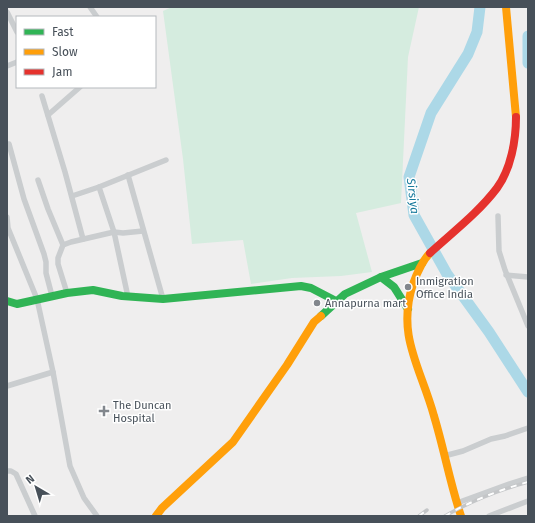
<svg xmlns="http://www.w3.org/2000/svg" width="535" height="523" font-family="'Fira Sans',sans-serif">
<style>
.green{fill:#d5ecdf}
.lines{fill:none;stroke-linecap:round;stroke-linejoin:round}
.river{stroke:#acd8e7;stroke-width:11}
.street{stroke:#cacdcf;stroke-width:5.5}
.fast{stroke:#30b455;stroke-width:8}
.slow{stroke:#ff9f0a;stroke-width:8}
.jam{stroke:#e5322d;stroke-width:8}
.rail-casing{stroke:#c4c6c8;stroke-width:3.5}
.rail{stroke:#fff;stroke-width:2;stroke-dasharray:6;stroke-linecap:butt}
.poi-dot{fill:#82878d;stroke:#fff;stroke-width:1.5}
.labels{text-anchor:middle;stroke-width:3;stroke-linejoin:round;paint-order:stroke}
.poi-label{font-size:11px;fill:#475059;stroke:#fff;text-anchor:start}
.water-label{font-size:12px;font-style:italic;fill:#177a9c;stroke:#fff}
</style>
<rect width="100%" height="100%" fill="#efeeee"/>
<polygon class="green" points="172,7 419,7 408,57 401,203 356,213 372,272 341,276 292,278 251,284 243,240 192,244 183,159 163,11"/>
<g class="lines">
<g class="river">
<polyline points="480,7 477,32 468,54 431,113 409,177 414,215 447,274 489,332 528,392"/>
<polyline points="528,36 528,63"/>
</g>
<g class="street">
<polyline points="90,7 97,17"/>
<polyline points="7,12 17,32"/>
<polyline points="7,66 17,62"/>
<polyline points="42,96 65,172 83,239"/>
<polyline points="48,115 80,87"/>
<polyline points="9,144 24,199 44,254 46,262 46,273 52,296"/>
<polyline points="128,175 163,299"/>
<polyline points="38,180 48,209 63,245 71,242 114,232 123,233 143,231"/>
<polyline points="72,196 99,187"/>
<polyline points="498,216 499,251 505,270 528,326"/>
<polyline points="7,217 8,228 37,299 53,372 70,466 84,498 97,516"/>
<polyline points="63,245 58,258 58,264 67,293"/>
<polyline points="506,275 528,277"/>
<polyline points="128,297 114,232 99,187 166,160"/>
<polyline points="7,386 53,372"/>
<polyline points="444,456 463,451 491,439 505,436 528,428"/>
<polyline points="7,471 11,471 16,474 35,516"/>
<polyline points="457,503 509,484 528,478"/>
<polyline points="489,516 528,501"/>
</g>
<g class="fast">
<polyline points="381,277 422,263"/>
<polyline points="7,301 17,304 67,293 93,290 122,296 163,299 301,286 311,288 336,301"/>
<polyline points="321,316 345,294 381,277 394,287 408,309"/>
</g>
<g class="slow">
<polyline points="506,7 516,117"/>
<path d="M430,253c-8,8 -13,20 -17,31 -17,52 8,84 21,132 10,33 16,67 27,100"/>
<polyline points="156,516 162,508 233,442 287,365 314,322 321,316"/>
</g>
<path class="jam" d="M430,253c23,-21 49,-41 67,-65 14,-19 19,-48 19,-71"/>
<g class="rail-casing">
<g id="rail">
<polyline points="419,516 427,510"/>
<path d="M445,516c26,-15 54,-26 83,-34"/>
</g>
</g>
<use href="#rail" class="rail"/>
</g>
<g class="poi-dot">
<circle cx="408" cy="287" r="4"/>
<circle cx="317" cy="303" r="4"/>
<path d="M102 405h4v4h4v4h-4v4h-4v-4h-4v-4h4z"/>
</g>
<g class="labels">
<g class="poi-label">
<text x="416" y="285">Inmigration<tspan x="416" dy="13">Office India</tspan></text>
<text x="325" y="307">Annapurna mart</text>
<text x="113" y="409">The Duncan<tspan x="113" dy="13">Hospital</tspan></text>
</g>
<g class="water-label">
<text transform="translate(413 196) rotate(83)" y="4">Sirsiya</text>
</g>
</g>
<rect width="535" height="523" fill="none" stroke="#475059" stroke-width="16"/>
<rect x="16" y="16" width="140" height="72" fill="#ffffff" stroke="#b5b9bd"/>
<rect x="24" y="29" width="20" height="6" fill="#30b455" stroke="#b5b9bd"/>
<text x="52" y="36" font-size="12" fill="#475059">Fast</text>
<rect x="24" y="49" width="20" height="6" fill="#ff9f0a" stroke="#b5b9bd"/>
<text x="52" y="56" font-size="12" fill="#475059">Slow</text>
<rect x="24" y="69" width="20" height="6" fill="#e5322d" stroke="#b5b9bd"/>
<text x="52" y="76" font-size="12" fill="#475059">Jam</text>
<g transform="translate(36 487) rotate(322)" stroke="#ffffff" stroke-width="3" paint-order="stroke">
<path d="M0-3L7 15L0 10L-7 15Z" fill="#475059"/>
<text y="-6" font-size="11" font-weight="bold" text-anchor="middle" fill="#475059">N</text>
</g>
</svg>
